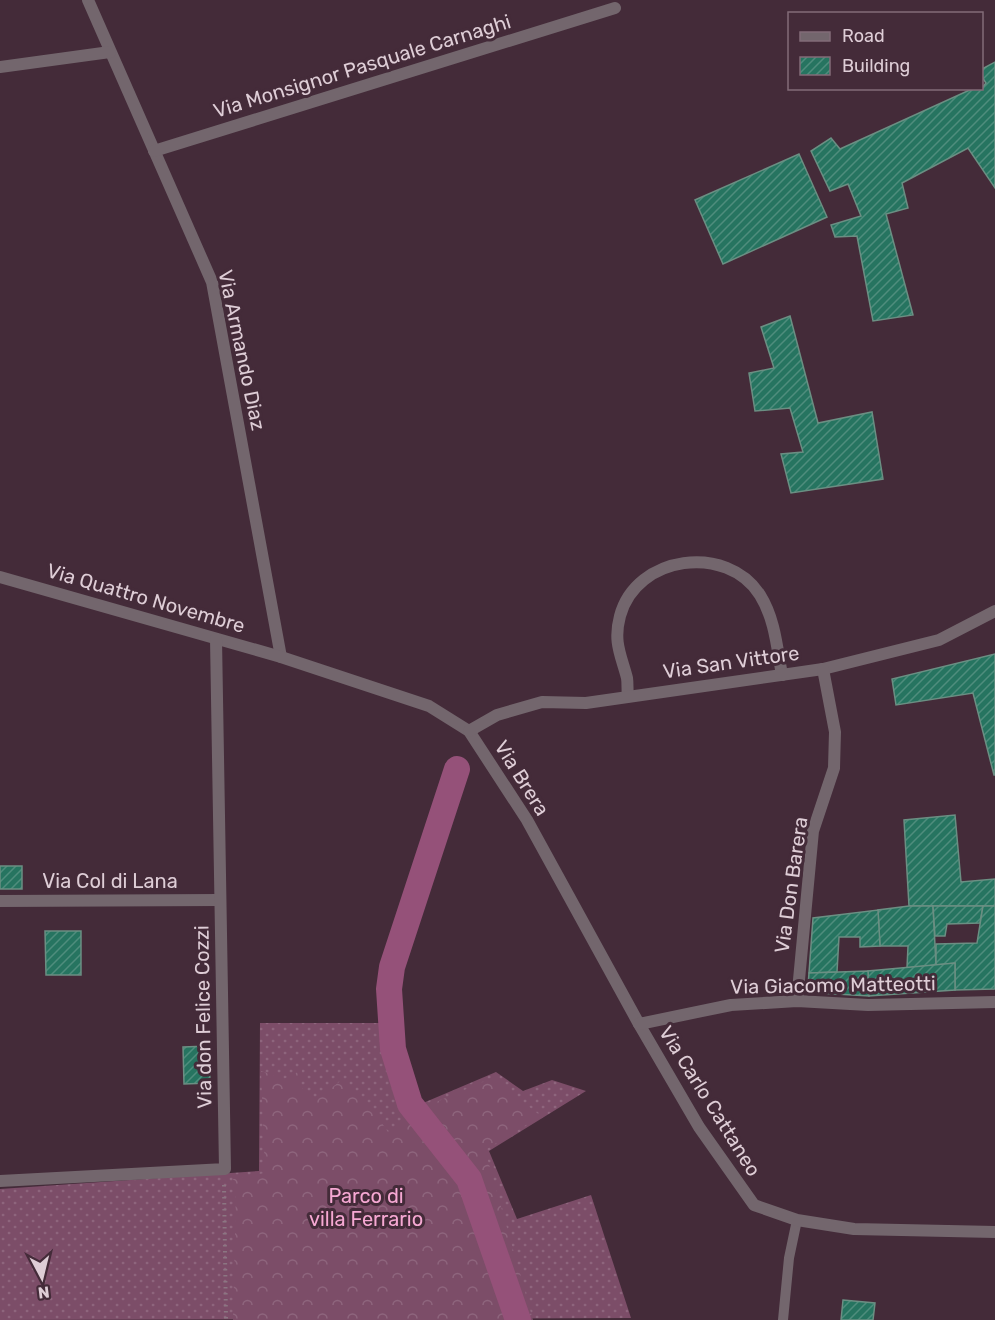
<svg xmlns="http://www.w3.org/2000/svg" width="995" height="1320" font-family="Rubik,sans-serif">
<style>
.grass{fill:url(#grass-dots)}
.forest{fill:url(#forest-crowns)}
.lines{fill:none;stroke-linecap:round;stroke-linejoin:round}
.canal{stroke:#955179;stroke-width:26}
.building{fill:url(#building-hatch);stroke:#6b8f83;stroke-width:1.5}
.path{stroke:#8b7682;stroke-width:4;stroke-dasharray:1.5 4.5;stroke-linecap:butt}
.lane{stroke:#73666d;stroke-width:10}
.street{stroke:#73666d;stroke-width:12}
.labels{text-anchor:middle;stroke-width:6;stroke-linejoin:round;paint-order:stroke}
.street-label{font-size:20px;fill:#decdd6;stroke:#442b39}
.park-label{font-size:20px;fill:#f6a8d3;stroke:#442b39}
</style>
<defs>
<pattern id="grass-dots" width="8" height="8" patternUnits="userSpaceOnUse" patternTransform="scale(1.5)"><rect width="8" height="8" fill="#7c4d68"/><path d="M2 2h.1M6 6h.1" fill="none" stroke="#8e657d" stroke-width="1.8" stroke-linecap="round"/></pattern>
<pattern id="forest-crowns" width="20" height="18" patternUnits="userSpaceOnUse" patternTransform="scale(1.5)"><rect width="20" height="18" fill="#7c4d68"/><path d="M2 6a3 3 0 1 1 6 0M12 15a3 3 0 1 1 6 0" fill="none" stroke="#8e657d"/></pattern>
<pattern id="building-hatch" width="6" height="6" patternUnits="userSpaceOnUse" patternTransform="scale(1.5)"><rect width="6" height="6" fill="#267460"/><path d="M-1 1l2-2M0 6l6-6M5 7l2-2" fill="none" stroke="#4f8d7d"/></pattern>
</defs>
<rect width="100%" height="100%" fill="#442b39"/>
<polygon class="grass" points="260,1023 395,1023 397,1043 416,1106 496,1072 523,1091 552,1080 586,1091 489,1151 517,1219 591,1195 631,1318 0,1320 0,1189 259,1171"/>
<polygon class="forest" points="302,1070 300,1087 317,1099 343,1079 369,1104 390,1135 420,1109 492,1078 541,1116 485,1150 533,1320 233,1320 236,1189 233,1179 265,1173 261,1071 284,1079"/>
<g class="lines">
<polyline class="canal" points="457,769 392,967 389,989 393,1049 410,1104 469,1179 518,1320"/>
</g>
<g class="building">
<polygon points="995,62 995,188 968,148 902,183 908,208 886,214 913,315 873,321 857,236 835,237 831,225 861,216 848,184 830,191 811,151 831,138 840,149 974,88 982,88 986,83 982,77 982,69"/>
<polygon points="799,154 827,217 723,264 695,200"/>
<polygon points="790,316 818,423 872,412 883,479 791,493 781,454 803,452 790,408 755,411 749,373 774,368 761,327"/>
<polygon points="995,654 995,775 994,775 973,693 896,705 892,679"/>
<polygon points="955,815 961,882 995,879 995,906 909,906 904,820"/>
<rect x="0" y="866" width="22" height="23"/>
<polygon points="909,906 933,906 936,965 907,968 908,946 880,946 878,910"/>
<polygon points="933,906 983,906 980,923 947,924 945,936 935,936"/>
<polygon points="983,906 995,906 995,989 955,990 955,963 936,965 936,944 977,943"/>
<polygon points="878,910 880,946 860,947 860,937 839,937 837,972 809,973 813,918"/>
<polygon points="45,931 81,931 81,975 46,975"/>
<polygon points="955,963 955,990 869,996 868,971"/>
<polygon points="868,971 869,996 819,993 808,986 809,973"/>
<polygon points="209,1046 210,1083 184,1084 183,1047"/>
<polygon points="843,1300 875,1303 873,1320 841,1320"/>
</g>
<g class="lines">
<polyline class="path" points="224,1185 226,1320"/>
<polyline class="lane" points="783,1320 789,1258 797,1220"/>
<g class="street">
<polyline points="88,0 212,282 281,657"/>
<polyline points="0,67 110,52"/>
<polyline points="154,151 615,8"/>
<polyline points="0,577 281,657 429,706 469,731 527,820 639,1024 699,1127 754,1205 797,1220 854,1229 995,1232"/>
<path d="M628,696c-1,-6 0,-12 -1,-18 -6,-23 -14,-36 -7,-62 16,-61 107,-73 140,-21 15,24 17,53 22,80"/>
<polyline points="469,731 497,715 542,702 586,703 823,669 939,640 995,611"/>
<polyline points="0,901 220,900"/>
<polyline points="797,1001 813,831 834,768 835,732 823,669"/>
<polyline points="639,1024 731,1005 797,1001 868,1005 995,1002"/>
<polyline points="0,1181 225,1169 216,639"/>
</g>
</g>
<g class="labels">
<g class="street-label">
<text transform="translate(362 66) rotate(-17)" y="7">Via Monsignor Pasquale Carnaghi</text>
<text transform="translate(242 350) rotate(78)" y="7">Via Armando Diaz</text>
<text transform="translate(146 598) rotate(16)" y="7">Via Quattro Novembre</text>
<text transform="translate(731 662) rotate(-8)" y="7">Via San Vittore</text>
<text transform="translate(522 778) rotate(58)" y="7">Via Brera</text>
<text x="110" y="888">Via Col di Lana</text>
<text transform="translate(791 885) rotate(-82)" y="7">Via Don Barera</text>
<text transform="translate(833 985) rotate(-1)" y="7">Via Giacomo Matteotti</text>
<text transform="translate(203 1017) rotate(-91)" y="7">Via don Felice Cozzi</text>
<text transform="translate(710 1101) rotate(58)" y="7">Via Carlo Cattaneo</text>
</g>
<g class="park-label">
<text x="366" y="1203">Parco di<tspan x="366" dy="23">villa Ferrario</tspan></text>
</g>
</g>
<rect x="788" y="12" width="195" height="78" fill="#442b39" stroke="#826c78" stroke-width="1.5"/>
<rect x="800" y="32" width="30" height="9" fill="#73666d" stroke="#826c78" stroke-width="1.5"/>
<text x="842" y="42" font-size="18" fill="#decdd6">Road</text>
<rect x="800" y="57" width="30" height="18" fill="url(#building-hatch)" stroke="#826c78" stroke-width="1.5"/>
<text x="842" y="72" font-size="18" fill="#decdd6">Building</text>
<g transform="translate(42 1278) rotate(173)" stroke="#442b39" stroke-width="4.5" paint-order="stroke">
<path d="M0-4.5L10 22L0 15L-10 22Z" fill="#decdd6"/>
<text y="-9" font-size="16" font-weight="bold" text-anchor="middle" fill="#decdd6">N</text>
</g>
</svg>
